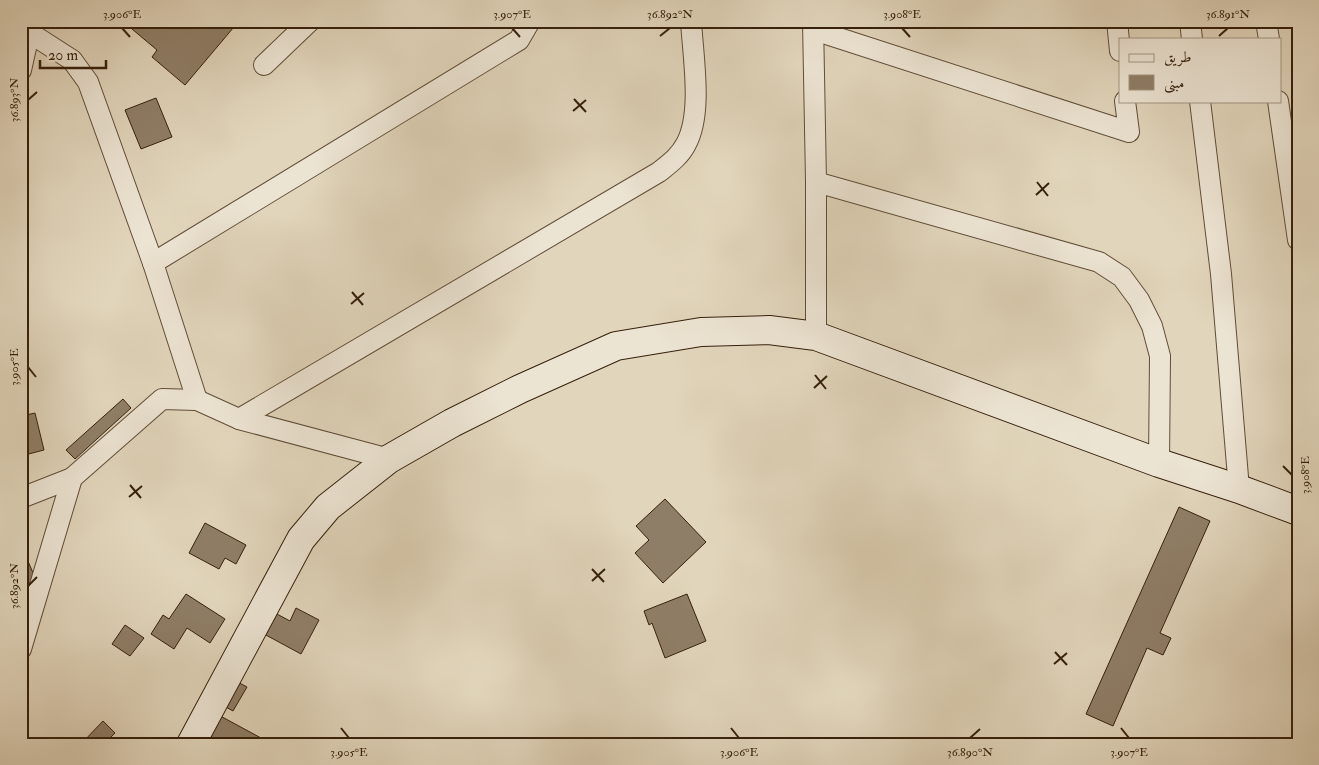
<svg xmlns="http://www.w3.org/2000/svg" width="1319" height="765" font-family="'IM FELL Double Pica',Amiri,serif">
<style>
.building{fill:#8f7e67;stroke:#36200c}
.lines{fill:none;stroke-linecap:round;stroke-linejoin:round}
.street-casing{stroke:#614d38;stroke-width:22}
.secondary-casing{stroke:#36200c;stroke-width:30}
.street{stroke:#ece4d3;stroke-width:20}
.secondary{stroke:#ece4d3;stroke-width:28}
.ticks{fill:none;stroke:#36200c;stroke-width:2}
.neatline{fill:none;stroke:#36200c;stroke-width:2}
.ticks-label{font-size:12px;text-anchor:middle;fill:#36200c}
</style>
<rect width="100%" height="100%" fill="#e1d5bb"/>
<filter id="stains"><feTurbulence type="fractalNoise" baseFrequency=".004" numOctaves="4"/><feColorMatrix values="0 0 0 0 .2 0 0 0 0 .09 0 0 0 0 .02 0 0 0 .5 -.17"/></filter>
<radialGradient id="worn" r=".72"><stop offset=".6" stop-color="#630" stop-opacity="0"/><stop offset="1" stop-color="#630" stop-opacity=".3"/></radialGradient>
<g class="building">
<polygon points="138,21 239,21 185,85 152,57 157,50 132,29"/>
<polygon points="156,98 172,137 141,149 125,110"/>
<polygon points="123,399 131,408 75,459 66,450"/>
<polygon points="35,413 44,450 21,456 21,416"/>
<polygon points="665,499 706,542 663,583 635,553 649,540 636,526"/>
<polygon points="1179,507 1210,521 1160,633 1171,638 1163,655 1147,648 1113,726 1086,714"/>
<polygon points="205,523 246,545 236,564 225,558 219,569 189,553"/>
<polygon points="22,547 36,580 21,587 21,547"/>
<polygon points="186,594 225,619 210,643 187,628 174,649 151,634 163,615 169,619"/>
<polygon points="687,594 706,641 665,658 652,623 649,625 644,611"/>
<polygon points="296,608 319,620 301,654 264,634 275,613 290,621"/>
<polygon points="125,625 144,638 130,656 112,644"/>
<polygon points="230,678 247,687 233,711 217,702"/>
<polygon points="213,712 261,738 258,744 196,744"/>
<polygon points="103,721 115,733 104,744 81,744"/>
</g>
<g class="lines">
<g class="street-casing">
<g id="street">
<polyline points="813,21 816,182 816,336"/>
<polyline points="1117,21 1120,51"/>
<polyline points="1190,21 1192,39"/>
<polyline points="1266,21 1269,39"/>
<polyline points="814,30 1129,132 1125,101"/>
<polyline points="21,32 30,33 72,60 88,82 153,263 197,400"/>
<polyline points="264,65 310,21"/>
<polyline points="21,70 32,21"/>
<polyline points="1200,101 1221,274 1239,489"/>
<polyline points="1278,101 1298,240"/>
<polyline points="816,182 1099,262 1122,277 1139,300 1152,326 1160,356 1159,463"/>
<polyline points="153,263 519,40 530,21"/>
<path d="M239,419l420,-247c10,-8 21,-16 27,-28 17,-31 7,-87 5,-123"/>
<polyline points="21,498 72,478 162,399 197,400 239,419 389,459"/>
<polyline points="21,649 72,478"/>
</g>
</g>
<g class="secondary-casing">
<polyline id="secondary" points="191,744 301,539 328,507 389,459 452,423 520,389 616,346 701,332 769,330 816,336 1159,463 1239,489 1298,511"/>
</g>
<use href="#street" class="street"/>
<use href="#secondary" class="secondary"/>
</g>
<path class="ticks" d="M122,28l8,9M512,28l8,9M902,28l8,9M660,36l10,-8M1219,36l9,-8M574,99l12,13M28,100l9,-8M573,111l13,-11M1037,182l11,14M1036,195l13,-12M352,292l11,13M351,304l13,-11M28,367l8,10M815,375l11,14M814,388l13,-12M1283,466l9,9M130,485l11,13M129,497l13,-11M592,569l12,13M592,581l13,-12M28,586l9,-9M1055,652l12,13M1054,664l13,-11M341,728l8,10M731,728l8,10M1121,728l8,10M970,738l10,-9"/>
<rect width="1319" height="765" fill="none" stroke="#e1d5bb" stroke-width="55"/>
<rect x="1119" y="38" width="162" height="65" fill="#ece4d3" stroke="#a39683"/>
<rect x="1129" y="54" width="25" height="8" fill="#ece4d3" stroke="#a39683"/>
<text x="1164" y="62" font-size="15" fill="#36200c">طريق</text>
<rect x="1129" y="75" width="25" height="15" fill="#8f7e67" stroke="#a39683"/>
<text x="1164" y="88" font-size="15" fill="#36200c">مبنى</text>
<path d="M40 60v8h66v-8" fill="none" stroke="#36200c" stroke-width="2.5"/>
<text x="48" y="60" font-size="15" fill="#36200c" stroke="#ece4d3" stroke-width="4" paint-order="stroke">20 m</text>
<rect x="28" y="28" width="1264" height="710" class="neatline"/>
<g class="ticks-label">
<text x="122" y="18">3.906°E</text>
<text x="512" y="18">3.907°E</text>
<text x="670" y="18">36.892°N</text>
<text x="902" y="18">3.908°E</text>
<text x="1228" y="18">36.891°N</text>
<text transform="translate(14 100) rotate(-90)" y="4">36.893°N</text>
<text transform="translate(14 367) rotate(-90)" y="4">3.905°E</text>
<text transform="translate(1305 475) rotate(-90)" y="4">3.908°E</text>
<text transform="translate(14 586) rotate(-90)" y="4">36.892°N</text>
<text x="349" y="756">3.905°E</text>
<text x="739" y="756">3.906°E</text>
<text x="970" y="756">36.890°N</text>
<text x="1129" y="756">3.907°E</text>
</g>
<rect width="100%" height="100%" filter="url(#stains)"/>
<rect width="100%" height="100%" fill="url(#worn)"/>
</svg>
